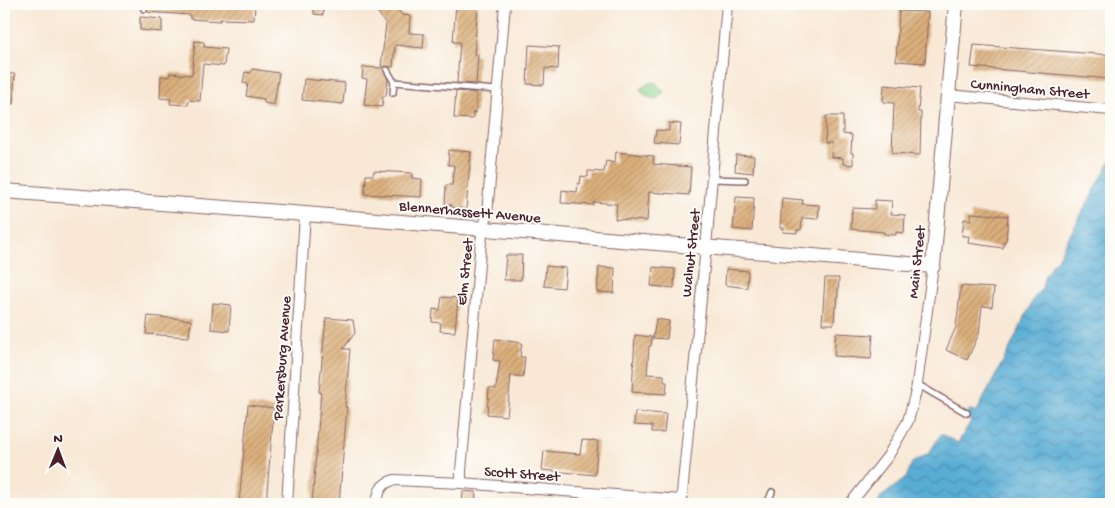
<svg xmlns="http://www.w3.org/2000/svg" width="1115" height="508" font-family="'Gochi Hand',sans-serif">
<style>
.green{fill:#89d28d;stroke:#6a785c}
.water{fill:url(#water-waves);stroke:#526680}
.building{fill:url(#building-hatch)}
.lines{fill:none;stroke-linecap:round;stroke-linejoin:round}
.service-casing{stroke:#876566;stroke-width:8}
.minor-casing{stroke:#876566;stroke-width:12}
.tertiary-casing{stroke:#876566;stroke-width:16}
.service{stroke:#fff;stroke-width:5}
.minor{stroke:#fff;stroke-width:10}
.tertiary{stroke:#fff;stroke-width:14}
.labels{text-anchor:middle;stroke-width:4;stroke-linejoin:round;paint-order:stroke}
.street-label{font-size:15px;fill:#4a1f2b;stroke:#fdfcf7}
</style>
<defs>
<pattern id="water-waves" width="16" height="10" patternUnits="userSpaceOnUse" patternTransform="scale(1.25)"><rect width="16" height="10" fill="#59add5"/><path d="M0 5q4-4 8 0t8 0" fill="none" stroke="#4c8cad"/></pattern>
<pattern id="building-hatch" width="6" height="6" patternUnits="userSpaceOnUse" patternTransform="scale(1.25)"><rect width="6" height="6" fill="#dcb07c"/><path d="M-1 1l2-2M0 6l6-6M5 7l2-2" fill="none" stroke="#b48f66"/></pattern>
</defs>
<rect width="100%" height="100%" fill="#fdfcf7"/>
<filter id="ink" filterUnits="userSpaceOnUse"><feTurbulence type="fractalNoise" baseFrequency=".02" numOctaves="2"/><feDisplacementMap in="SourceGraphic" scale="10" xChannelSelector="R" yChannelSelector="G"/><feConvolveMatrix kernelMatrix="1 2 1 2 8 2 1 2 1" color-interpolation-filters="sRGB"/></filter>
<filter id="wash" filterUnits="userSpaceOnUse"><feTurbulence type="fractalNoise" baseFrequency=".0096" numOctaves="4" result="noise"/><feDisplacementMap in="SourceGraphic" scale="20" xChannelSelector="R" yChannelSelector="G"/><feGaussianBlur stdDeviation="1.12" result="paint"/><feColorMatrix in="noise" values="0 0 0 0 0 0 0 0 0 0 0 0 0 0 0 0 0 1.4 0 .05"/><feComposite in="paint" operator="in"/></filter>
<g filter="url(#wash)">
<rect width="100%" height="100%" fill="#f8e8d5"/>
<path class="green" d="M651,82l5,1 8,9 -7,7c-9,-1 -12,-2 -17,-10z"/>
<polygon class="water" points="1111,160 1111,504 878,504 881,497 906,478 912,463 929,453 941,434 958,443 971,421 965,417 969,410 976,413 1010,348 1034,298 1042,288 1045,275 1058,257"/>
<g id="blocks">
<g class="building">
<polygon points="148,4 255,4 254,20 220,19 220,21 190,19 190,15 147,12"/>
<polygon points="314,4 324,4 323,15 314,14"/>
<polygon points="390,4 393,4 402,15 410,16 409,33 424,34 423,48 395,45 393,67 381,66 386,24 378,13"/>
<polygon points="456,4 478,4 474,55 478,55 476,84 457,83 460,42 453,42"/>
<polygon points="899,11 928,12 925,63 896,61"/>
<polygon points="140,17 162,19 162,32 140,30"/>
<polygon points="195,41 204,42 204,47 226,49 224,66 203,64 200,101 189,100 188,105 170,104 171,99 160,98 161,76 170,77 170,73 192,75"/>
<polygon points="529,45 559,47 558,69 545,68 544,85 527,84"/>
<polygon points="974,45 1111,55 1110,79 971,67"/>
<polygon points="363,67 383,68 388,80 386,96 383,96 382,107 364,105 367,79 362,78"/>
<polygon points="252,69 279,73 274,105 264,103 264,99 246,96 248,84 243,83 245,72 251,73"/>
<polygon points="4,74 15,74 13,104 4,104"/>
<polygon points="304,79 345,83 343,104 302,100"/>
<polygon points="884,85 920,88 918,112 921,112 920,155 892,153 894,103 883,102"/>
<polygon points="456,91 476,93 476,113 473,112 473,119 454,118"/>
<polygon points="826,116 843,116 843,134 852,135 851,153 853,153 853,165 843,164 843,158 831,157 832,143 825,143"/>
<polygon points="669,123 681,124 679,145 654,143 656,130 669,131"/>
<polygon points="449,150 471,152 466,209 451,207 452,205 445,204 446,185 452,185 454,165 448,165"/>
<polygon points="616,152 654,156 653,164 691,167 689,195 649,192 647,221 615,219 617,204 594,202 593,205 561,203 562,190 577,192 578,183 580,184 581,176 588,177 588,171 604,172 606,161 615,163"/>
<polygon points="736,155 754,156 753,173 735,171"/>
<polygon points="374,171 412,173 412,178 422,179 421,197 365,194 366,175 373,175"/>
<polygon points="736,197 754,198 752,231 733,229"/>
<polygon points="782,198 803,200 802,204 819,205 818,219 802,218 801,230 797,230 797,233 783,232 784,228 780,228"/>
<polygon points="875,200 892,201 891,214 905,215 904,233 896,232 896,235 884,234 884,232 851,229 852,208 875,209"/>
<polygon points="971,213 1008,216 1006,241 1004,241 1003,248 968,243 969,236 962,236 964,219 971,220"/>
<polygon points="506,255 522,255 521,280 504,280"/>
<polygon points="546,266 566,268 564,288 544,286"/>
<polygon points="599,267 615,268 614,293 597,292"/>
<polygon points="653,267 675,269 674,288 651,286"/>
<polygon points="726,269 748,271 747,288 725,285"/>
<polygon points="825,278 839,278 837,307 835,307 834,324 822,324"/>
<polygon points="961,286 994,288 992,307 982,306 979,334 967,360 946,350 956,327"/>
<polygon points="442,297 458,298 455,332 440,331 441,323 432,322 433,309 440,310"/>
<polygon points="213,303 231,305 229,331 211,329"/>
<polygon points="148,316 191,320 189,337 146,334"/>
<polygon points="326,318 353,320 355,333 343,349 350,349 345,407 347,407 339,504 312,504 321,392 319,392"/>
<polygon points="656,319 669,321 667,339 653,338"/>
<polygon points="836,333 873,335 871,359 834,356"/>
<polygon points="635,335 652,337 651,346 649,346 647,374 664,375 664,382 667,382 666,394 632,392"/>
<polygon points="495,339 522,343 520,357 525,357 523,377 511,375 507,416 487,414 489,388 496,389 500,361 493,360"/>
<polygon points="248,405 274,408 266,504 239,504"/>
<polygon points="635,412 666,414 664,432 652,432 652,426 634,425"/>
<polygon points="582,440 598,441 595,475 542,470 544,451 580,454"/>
<polygon points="463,491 476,492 475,504 462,504"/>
</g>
</g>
</g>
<g filter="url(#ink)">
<use href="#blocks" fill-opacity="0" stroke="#876566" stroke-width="1"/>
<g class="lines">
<g class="service-casing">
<g id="service">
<polyline points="144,9 144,4"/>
<polyline points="387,70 394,82 393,93"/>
<polyline points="394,82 497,90"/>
<polyline points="712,179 745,180"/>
<polyline points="917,384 967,413"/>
<polyline points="767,504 772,492"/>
</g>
</g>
<g class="minor-casing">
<g id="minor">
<polyline points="948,95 1110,110"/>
<polyline points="461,483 461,471 481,241 487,214 505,4"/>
<polyline points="287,504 305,214"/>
<path d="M377,504c1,-12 4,-21 17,-24l67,3 220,17"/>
<polyline points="681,504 706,247 727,4"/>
<polyline points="850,504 888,456 908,421 916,391 933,266"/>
</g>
</g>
<g class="tertiary-casing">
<polyline id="tertiary" points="4,191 305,214 933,266 956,4"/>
</g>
<use href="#service" class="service"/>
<use href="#minor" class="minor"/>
<use href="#tertiary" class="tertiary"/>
</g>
</g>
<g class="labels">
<g class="street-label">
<text transform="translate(1030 88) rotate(5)" y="5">Cunningham Street</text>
<text transform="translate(470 211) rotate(5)" y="5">Blennerhassett Avenue</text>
<text transform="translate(690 253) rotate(-84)" y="5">Walnut Street</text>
<text transform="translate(916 262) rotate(-84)" y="5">Main Street</text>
<text transform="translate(464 272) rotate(-84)" y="5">Elm Street</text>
<text transform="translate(281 358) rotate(-86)" y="5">Parkersburg Avenue</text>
<text transform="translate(522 473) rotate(4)" y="5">Scott Street</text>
</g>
</g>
<rect width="1115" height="508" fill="none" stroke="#fdfcf7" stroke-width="20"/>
<g transform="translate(58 450) rotate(1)" stroke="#fdfcf7" stroke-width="4" paint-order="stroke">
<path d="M0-4L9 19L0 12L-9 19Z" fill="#4a1f2b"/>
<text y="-8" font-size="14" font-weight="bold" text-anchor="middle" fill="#4a1f2b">N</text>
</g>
</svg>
